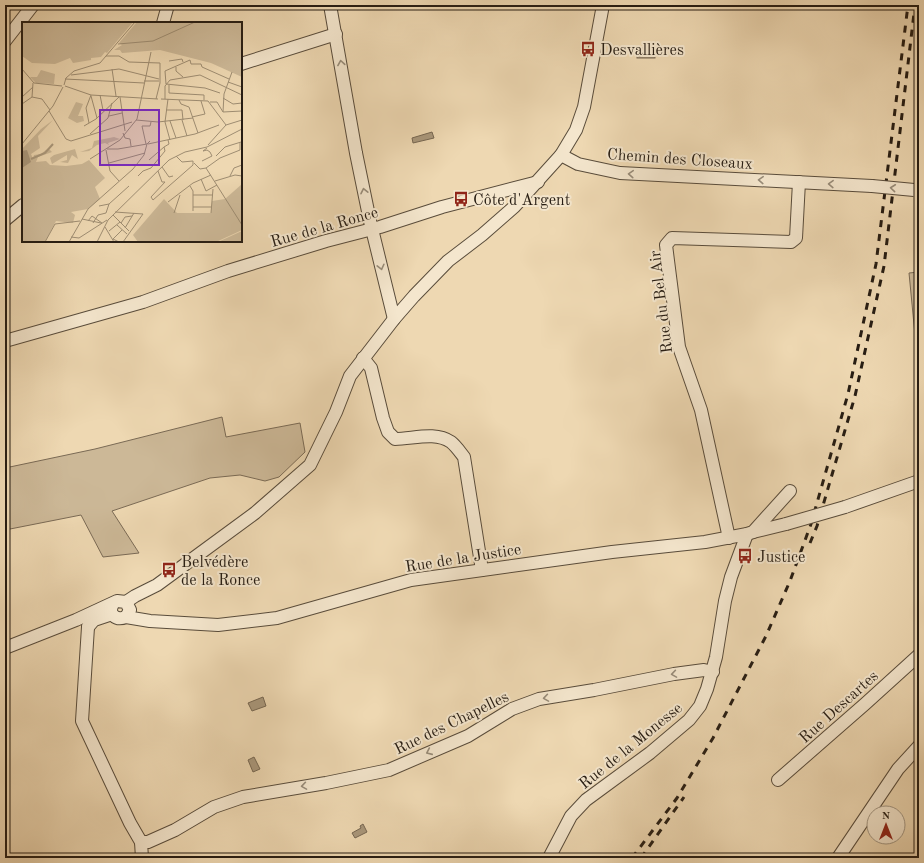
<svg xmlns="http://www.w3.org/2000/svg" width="924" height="863" font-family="'Old Standard TT',serif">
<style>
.green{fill:#ccb897;stroke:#7a6a55}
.water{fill:#aa987c;stroke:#766752}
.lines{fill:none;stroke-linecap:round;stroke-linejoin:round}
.street-casing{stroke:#594c3b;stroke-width:14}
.street{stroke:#f4e6cd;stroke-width:12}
.rail{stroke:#271d13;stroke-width:3;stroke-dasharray:7 7;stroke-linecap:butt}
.street-bridge-casing{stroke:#594c3b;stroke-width:14;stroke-linecap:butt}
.street-bridge{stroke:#f4e6cd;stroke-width:12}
.oneway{stroke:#988c79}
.labels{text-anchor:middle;stroke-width:4;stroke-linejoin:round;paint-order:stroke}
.poi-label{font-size:16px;fill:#271d13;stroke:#f4e6cd;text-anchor:start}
.street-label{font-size:16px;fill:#271d13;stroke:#f4e6cd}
.inset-river{fill:none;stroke:#aa987c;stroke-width:2}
.inset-road{fill:none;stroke:#9e8d72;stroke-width:1}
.view{fill:#7b2cbf;fill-opacity:0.15;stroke:#7b2cbf;stroke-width:2}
.inset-edge{fill:none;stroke:#271d13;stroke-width:2}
</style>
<rect width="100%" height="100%" fill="#eed8b2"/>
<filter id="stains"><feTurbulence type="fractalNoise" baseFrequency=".005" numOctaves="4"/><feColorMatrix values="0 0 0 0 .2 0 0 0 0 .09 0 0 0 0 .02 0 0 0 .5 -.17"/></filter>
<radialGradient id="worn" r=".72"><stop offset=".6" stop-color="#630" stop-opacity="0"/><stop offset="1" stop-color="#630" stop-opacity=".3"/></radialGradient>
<g class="green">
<polygon points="919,272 919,335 915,335 909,273"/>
<polygon points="222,417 226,437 300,423 305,452 279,477 265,481 240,475 210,478 112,511 139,553 103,557 81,515 5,530 5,468 95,449"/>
</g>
<g class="water">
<rect x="637" y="48" width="18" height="10"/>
<polygon points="432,132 434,138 413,143 412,138"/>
<polygon points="263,697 266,706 252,711 248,703"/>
<polygon points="254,757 260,769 253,772 248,760"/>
<polygon points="363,824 367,832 355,838 352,833 361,828 360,826"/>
</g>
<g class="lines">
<g class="street-casing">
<g id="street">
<polyline points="330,5 356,153 370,221 394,319"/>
<polyline points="163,23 168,5"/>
<polyline points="5,41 33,5"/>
<polyline points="241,64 336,34"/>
<polyline points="561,155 578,164 620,173 872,186"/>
<polyline points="5,220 23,205"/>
<polyline points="5,341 143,302 228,271 326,241 380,227 442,207 538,182"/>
<path d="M363,358l8,10 12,50 5,14 7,7c18,0 40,-8 56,3 5,4 9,10 13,15l18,113"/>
<polyline points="845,507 919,481"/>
<polyline points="753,532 786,524"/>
<polyline points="729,538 701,410 679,347 666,245 672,238 791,242 796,238 799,182"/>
<polyline points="126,602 135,596 157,585 255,513 310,465 336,412 350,376 394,319 414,296 448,261 482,235 514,207 561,155 576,130 584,107 603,5"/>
<polyline points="126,617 150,621 218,625 277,618 411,580 612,552 705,542 747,534 753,532 790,491"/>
<polyline points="88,627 82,721 130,823 141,842 142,858"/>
<polyline points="88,627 94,620 112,614"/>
<path d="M5,648l71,-28 41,-19 9,1 4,8 -4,7c-10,4 -19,-3 -13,-13"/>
<polyline points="778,780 865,704 919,655"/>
<polyline points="141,842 148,842 175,830 214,807 243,797 326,783 389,770 468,736 512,709 539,699 594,690 674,674 704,670 713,672"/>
<polyline points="549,858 571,816 586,800 650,753 689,720 700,706 707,689 716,657 725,601 731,577 747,534"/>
<polyline points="838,858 898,769 919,746"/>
</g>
</g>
<use href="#street" class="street"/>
<g class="rail">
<polyline points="810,543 817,526 855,396 884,266 915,5"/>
<polyline points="632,858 677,798 713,738 766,636 790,581 811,524 848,394 876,264 908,5"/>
<polyline points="641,858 684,797"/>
</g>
<g class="street-bridge-casing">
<g id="street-bridge">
<polyline points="872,186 914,190"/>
<polyline points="786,524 845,507"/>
</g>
</g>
<use href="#street-bridge" class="street-bridge"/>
</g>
<defs><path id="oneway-chevron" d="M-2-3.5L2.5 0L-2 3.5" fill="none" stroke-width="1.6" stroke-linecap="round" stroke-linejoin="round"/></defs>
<g class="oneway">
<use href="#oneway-chevron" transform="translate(341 63) rotate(-99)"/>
<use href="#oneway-chevron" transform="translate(631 174) rotate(-176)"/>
<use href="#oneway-chevron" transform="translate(761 180) rotate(-177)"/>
<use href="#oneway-chevron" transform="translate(831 184) rotate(-178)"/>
<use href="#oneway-chevron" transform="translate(893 188) rotate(-174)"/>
<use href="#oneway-chevron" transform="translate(364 191) rotate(-102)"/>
<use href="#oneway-chevron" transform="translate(381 267) rotate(76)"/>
<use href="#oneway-chevron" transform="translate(674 674) rotate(171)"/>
<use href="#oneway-chevron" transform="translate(546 698) rotate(171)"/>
<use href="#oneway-chevron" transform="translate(429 752) rotate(156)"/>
<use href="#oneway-chevron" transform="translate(304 786) rotate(171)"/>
</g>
<defs>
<g id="bus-bare" transform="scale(1.2)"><path d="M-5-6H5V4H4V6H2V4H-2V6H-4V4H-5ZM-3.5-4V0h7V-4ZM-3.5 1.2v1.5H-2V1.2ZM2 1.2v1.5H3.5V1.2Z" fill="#8f2418" stroke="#f4e6cd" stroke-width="2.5" paint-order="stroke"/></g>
</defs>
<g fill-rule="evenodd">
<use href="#bus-bare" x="588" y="49"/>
<use href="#bus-bare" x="461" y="199"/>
<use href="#bus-bare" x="745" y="556"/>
<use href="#bus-bare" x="169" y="570"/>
</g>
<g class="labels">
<g class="poi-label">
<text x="600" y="55">Desvallières</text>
<text x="473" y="205">Côte d'Argent</text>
<text x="757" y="562">Justice</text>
<text x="181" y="567">Belvédère<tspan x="181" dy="18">de la Ronce</tspan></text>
</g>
<g class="street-label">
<text transform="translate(680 158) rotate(4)" y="6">Chemin des Closeaux</text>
<text transform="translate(324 226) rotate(-16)" y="6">Rue de la Ronce</text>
<text transform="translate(660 302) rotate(-97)" y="6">Rue du Bel Air</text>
<text transform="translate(463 557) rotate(-9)" y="6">Rue de la Justice</text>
<text transform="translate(838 706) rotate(-42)" y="6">Rue Descartes</text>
<text transform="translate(451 722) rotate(-26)" y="6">Rue des Chapelles</text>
<text transform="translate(630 745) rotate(-39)" y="6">Rue de la Monesse</text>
</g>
</g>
<g transform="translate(22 22)">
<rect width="220" height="220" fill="#eed8b2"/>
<path d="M0,0h111l-26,31 -2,-1 -4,5 -10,1v2l-18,3 -3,-5 -15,6 -23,-1 -10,-7zM115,0h105v55l-31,-14 -51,-13 -38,3 -2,-3h-6l8,-5 -3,-2zM19,48l14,4 -1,10 -18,-1 -6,-6h7zM54,80l7,2 -5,12h5l1,5 -7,2 -9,-5zM31,98l-15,16 2,12 -9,6 2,5 1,-4 7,-1 11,-9 -3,4 3,3 -14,5 -2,5 10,-1 4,4 16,1 16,-2 7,-4 16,18 -10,9 5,12 -12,10 -17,3 4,3 -2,8 -17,-2 -11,21h-23v-93l19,-20zM92,115l6,2 -12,4 1,2 -4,-2 -8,2 -8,6 -9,1 12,-4 2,-7zM53,127l3,10 -6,-4 -4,8 -8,-1 7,-2v-5l-15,9 -2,-6 4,-3zM220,162v46l-26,12h-78l-5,-7 31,-36 13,14h34l1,-12 13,-2zM220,209v11h-24z" fill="#ccb897"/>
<path d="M5,128l4,12 -9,6v-17z" fill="#aa987c"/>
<path class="inset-river" d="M9,137l14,-6 8,-9"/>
<path class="inset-road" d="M96,22l35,-3 42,-19M84,34h13l10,6 31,1v20l-4,16M147,39l13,-2 1,3M154,45v4l7,6M0,47l12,14 28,3M90,47l4,27M49,53l48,-6 40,10M43,57l79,4M122,59h15M206,60l14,5M144,62l-1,-13 25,-11 1,4h10l1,3 27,12M144,62l39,4 15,5M42,63l2,-7 8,-7 26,-8 35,-41M147,63v8l35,2v5M43,64l26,9 67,4M78,73l3,15M69,74l6,22M0,75l11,-10M10,75l10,2 8,11M98,75l5,34M201,76l10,6 9,-1M139,77l47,2 18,24 16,-5M143,77v-13l5,-6 30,-5 42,20M146,77l-3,23 5,18M157,78l2,4 8,3 9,26M188,80h7l6,10M0,82l10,-7 1,-14M144,88h16l1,10M27,89l17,28 5,2 61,-19M201,90l1,-18 8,-22M201,90l19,-1M87,94l13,-3M170,95l13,-3 -4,-13M114,98l22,2 35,-4M160,98l5,16M148,99l6,17M67,101l-3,-15 5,-13M62,104l12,-7 23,-22M101,111l2,5 5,1 1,7M68,112l18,-16 4,-15M0,122l31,-38 10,-19M124,122l-4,-18h8l1,-4M126,122l47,-10 24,-9M186,123l18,-20M185,125l35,-18M185,126l-4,3 4,-1 3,2M85,127h11l29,-5 3,-3M84,128l4,21 9,10M194,134l9,-9 16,-5M68,137l30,-19 17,-21 14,-67M127,138l15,-13M180,139l10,-5 -2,-4M87,141l36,-10M172,141l6,6 6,-1M140,145l7,10 4,-1M184,146l36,57M184,146l14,-10 20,-8v-8M136,149l4,11h3l-14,15 2,3 40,-35v-4l-11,1 -6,-6M116,154l5,-5 8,-3 14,-17 -1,-4 5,-3 -1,-4M208,154l4,-8 8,-3M179,157l5,12 11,-6M193,159l20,-6 7,1M168,164l3,5v20M171,173h19M146,180l25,-19 18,-8M77,184l10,-2 20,-18M171,185h18M93,190l28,2 -20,28M152,191l6,-18M189,191l2,-24M91,193l16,16M60,197l19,4M66,199l4,-5 10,7M71,201l5,-8 8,-2 3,-9M99,201l4,-6 7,-1M95,203l10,9M83,205l9,15M103,206l9,-15M87,209l11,-9M49,215l8,1 28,-18M23,220l10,-18 25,-3M47,220l19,-33 45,-40 11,-14 3,-11M75,220l11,-22 61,-60 16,-8 22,-5M97,220l-6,-3 9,-9"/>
<path class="view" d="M78,88h59v55h-59z"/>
<rect width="220" height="220" class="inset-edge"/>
</g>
<rect width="924" height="863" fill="none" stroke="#eed8b2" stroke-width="20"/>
<rect x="6" y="6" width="912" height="851" fill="none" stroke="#271d13" stroke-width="2"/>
<rect x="10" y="10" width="904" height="843" fill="none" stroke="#271d13"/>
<g transform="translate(886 825)"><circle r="19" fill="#f4e6cd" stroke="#a29683"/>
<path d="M0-3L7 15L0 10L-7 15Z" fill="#8f2418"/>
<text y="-6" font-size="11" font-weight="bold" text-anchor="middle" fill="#271d13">N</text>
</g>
<rect width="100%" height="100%" filter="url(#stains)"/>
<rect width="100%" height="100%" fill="url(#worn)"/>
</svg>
